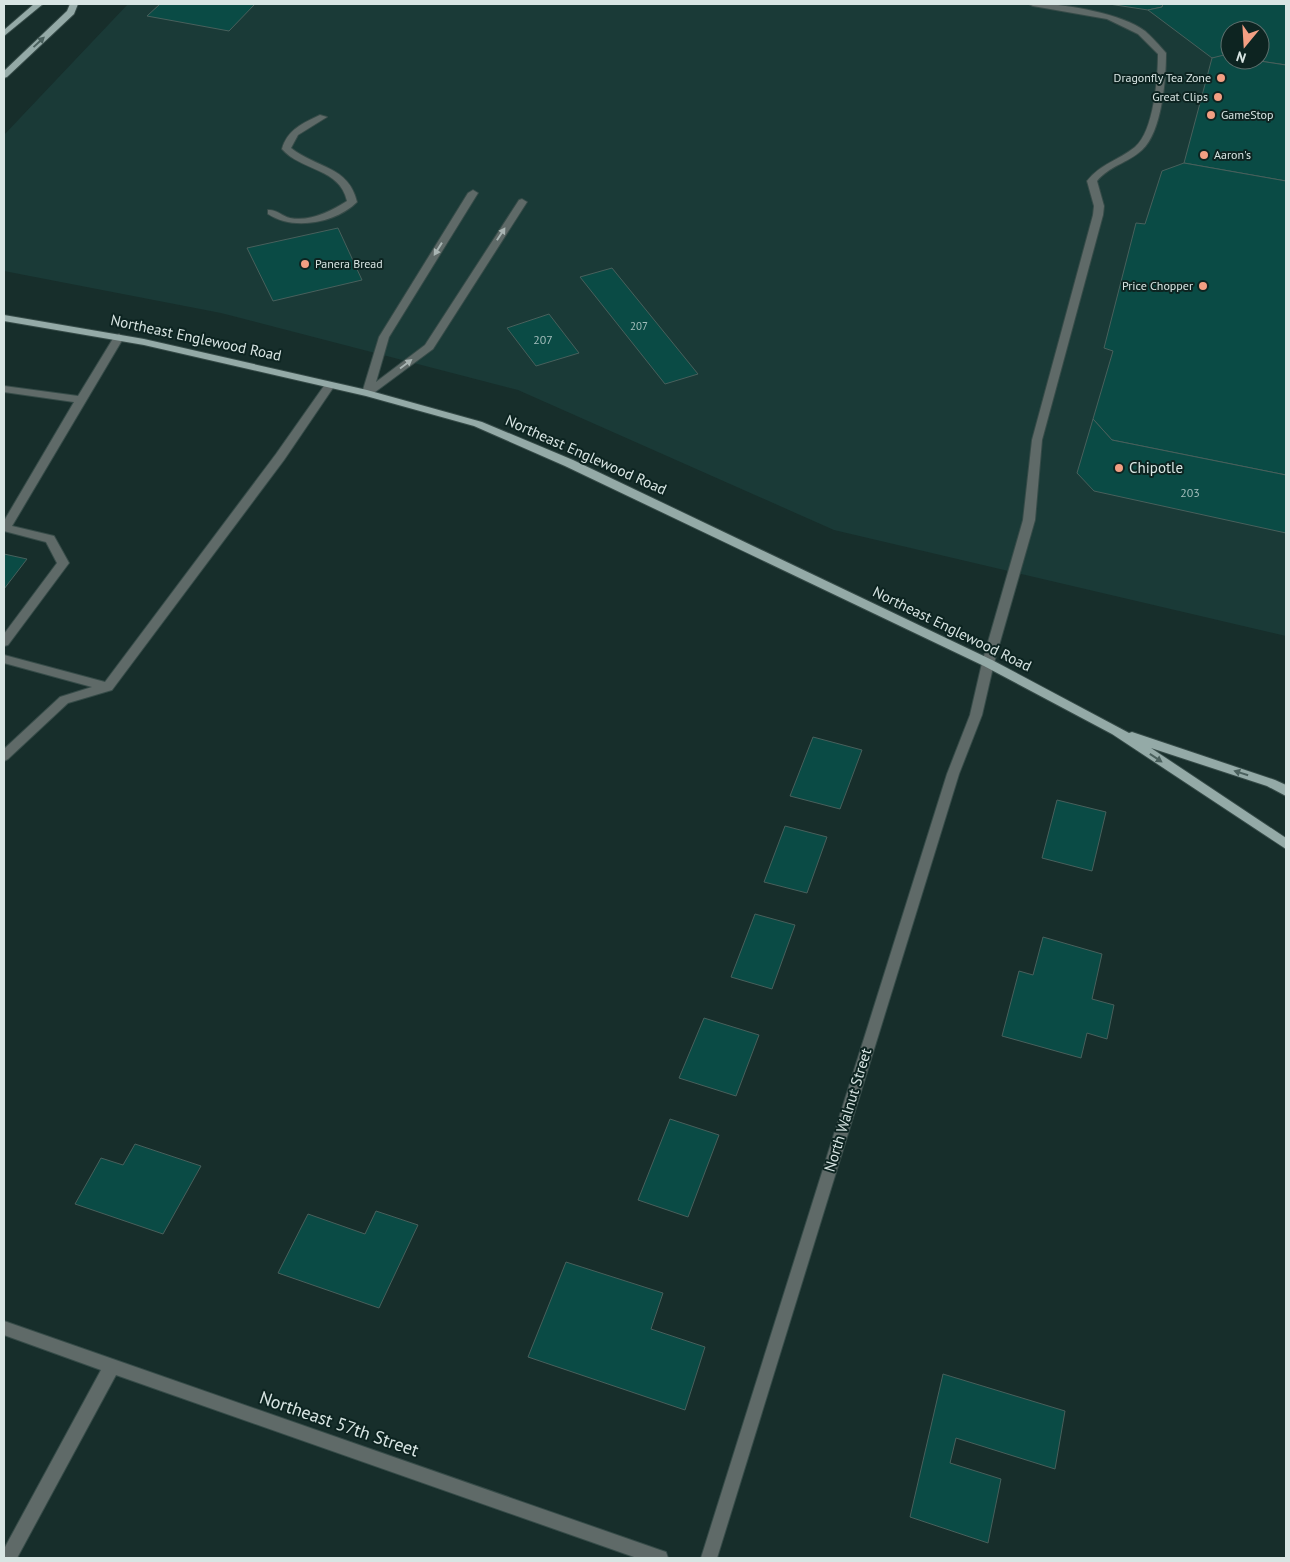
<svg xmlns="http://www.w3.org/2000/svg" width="1290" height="1562" font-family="'PT Sans',sans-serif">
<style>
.built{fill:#1a3a37;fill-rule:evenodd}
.building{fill:#0a4b45;stroke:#48605c}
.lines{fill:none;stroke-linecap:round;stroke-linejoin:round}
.minor-casing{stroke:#364b48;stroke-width:2}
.major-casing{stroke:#364b48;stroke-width:2}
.minor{fill:#5f6a68;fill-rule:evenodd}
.major{fill:#94aaa7;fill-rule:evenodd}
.oneway{fill:#4a605d}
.oneway2{fill:#a8b4b2}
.poi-dot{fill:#f39f83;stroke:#0d2421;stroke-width:2}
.labels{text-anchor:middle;stroke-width:4;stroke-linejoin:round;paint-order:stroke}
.far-number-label{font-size:11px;fill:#a4bebc}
.far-poi-label{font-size:12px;fill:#d8e5e3;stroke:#0d2421;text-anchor:end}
.number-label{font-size:12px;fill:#a4bebc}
.street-label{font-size:15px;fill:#d8e5e3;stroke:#0d2421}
.poi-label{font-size:15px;fill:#d8e5e3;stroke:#0d2421;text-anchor:start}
.near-street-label{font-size:18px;fill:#d8e5e3;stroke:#0d2421}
</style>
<rect width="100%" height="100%" fill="#172e2b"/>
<path class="built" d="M128,4h1158v632l-452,-106 -316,-140 -297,-77 -217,-42v-136zM1230,30h30v30h-30z"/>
<g class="building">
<polygon points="160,4 255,4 229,31 147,16"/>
<polygon points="1109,4 1163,4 1162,7 1148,10"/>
<polygon points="1163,4 1286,4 1286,65 1253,60 1260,60 1260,30 1230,30 1230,56 1212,58 1148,10 1162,7"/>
<polygon points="1224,55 1230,56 1230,60 1253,60 1286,65 1286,181 1184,163 1212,58"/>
<polygon points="1184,163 1286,181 1286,475 1112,440 1093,419 1113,351 1104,348 1136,223 1145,224 1162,171"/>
<polygon points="338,228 362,280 273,301 247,248"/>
<polygon points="612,268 698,374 665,384 580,277"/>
<polygon points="549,314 579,353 536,366 507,328"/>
<polygon points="1093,419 1112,440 1286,475 1286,533 1094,491 1077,473"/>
<polygon points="4,554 27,559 4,589"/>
<polygon points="813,737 862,750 840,809 790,796"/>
<polygon points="1057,800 1106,812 1092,871 1042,858"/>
<polygon points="785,826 827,837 807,893 764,882"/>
<polygon points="755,914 795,925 772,989 731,977"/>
<polygon points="1043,937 1102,954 1092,999 1114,1005 1107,1039 1087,1033 1081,1058 1002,1036 1019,971 1033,975"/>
<polygon points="704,1018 759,1035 736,1096 679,1078"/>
<polygon points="670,1119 719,1135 688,1217 638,1200"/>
<polygon points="135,1144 201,1166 163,1234 75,1204 101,1158 123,1165"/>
<polygon points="376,1211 418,1225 379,1308 278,1273 308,1214 365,1234"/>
<polygon points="566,1262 663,1293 651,1329 705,1347 685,1410 528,1357"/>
<polygon points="943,1374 1065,1411 1055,1469 956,1438 950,1463 1001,1479 988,1543 910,1517"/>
</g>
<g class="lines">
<g class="minor-casing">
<g id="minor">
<path d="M1029,4c29,-2 92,9 116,27 7,6 15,15 21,22 0,26 -4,79 -24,97 -14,13 -33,16 -45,31l7,25 -1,9 -61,225 -7,80 -41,143 -12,52 -23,59 -242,784h-16l246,-784 23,-59 12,-52 41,-143 9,-80 61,-225 1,-9 -7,-25c13,-17 32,-21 48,-34 19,-16 23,-70 23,-93l-20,-20 -31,-15 -74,-13z"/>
<path d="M320,115l7,2 -29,18 -7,13c25,20 58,18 66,54 -21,21 -64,29 -89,12v-4c8,-1 14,6 22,8 20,4 41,-7 57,-17 -7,-33 -46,-30 -65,-52 5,-19 21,-26 38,-34z"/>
<polygon points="473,190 478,193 389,337 376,382 425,345 519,200 522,199 527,202 433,349 371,395 363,395 362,393 379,337 468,193"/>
<polygon points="119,334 124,337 12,526 54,536 69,563 8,645 4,646 4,634 57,563 46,542 4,531 4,521 74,402 4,392 4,386 78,396 114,337"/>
<polygon points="330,382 335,385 284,460 112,690 68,703 8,759 4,761 4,749 60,697 92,687 4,663 4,655 105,682 276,454 326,383"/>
<polygon points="4,1321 660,1550 666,1552 668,1558 637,1558 116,1375 17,1558 4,1558 4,1549 101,1370 4,1335"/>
</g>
</g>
<g class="major-casing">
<g id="major">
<polygon points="34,4 43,4 4,36 4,30"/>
<polygon points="70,4 78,4 74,14 7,77 4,78 4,71 67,11"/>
<polygon points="4,315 144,339 367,390 482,422 573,460 992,660 1129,733 1132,732 1275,780 1286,785 1286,796 1267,786 1151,748 1286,838 1286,849 1112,734 984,666 565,466 474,426 366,396 144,345 4,321"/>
</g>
</g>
<use href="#minor" class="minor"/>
<use href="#major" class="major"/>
</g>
<defs><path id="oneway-solid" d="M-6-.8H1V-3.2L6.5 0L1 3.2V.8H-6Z" transform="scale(1.25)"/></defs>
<g class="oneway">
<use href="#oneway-solid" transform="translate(39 42) rotate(-43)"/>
<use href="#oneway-solid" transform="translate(1156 758) rotate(34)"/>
<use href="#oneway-solid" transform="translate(1241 773) rotate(-162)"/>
</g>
<g class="oneway2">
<use href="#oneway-solid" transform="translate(501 234) rotate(-57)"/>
<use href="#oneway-solid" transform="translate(438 249) rotate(122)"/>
<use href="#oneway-solid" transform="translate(406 364) rotate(-37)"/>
</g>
<g class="poi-dot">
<circle cx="1221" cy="78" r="5"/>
<circle cx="1218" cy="97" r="5"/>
<circle cx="1211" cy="115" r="5"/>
<circle cx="1204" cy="155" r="5"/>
<circle cx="305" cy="264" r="5"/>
<circle cx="1203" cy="286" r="5"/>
<circle cx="1119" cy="468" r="5"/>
</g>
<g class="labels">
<g class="far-number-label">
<text x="639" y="330">207</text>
</g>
<g class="far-poi-label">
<text x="1211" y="82">Dragonfly Tea Zone</text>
<text x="1208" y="101">Great Clips</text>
<text x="1221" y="119" text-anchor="start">GameStop</text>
<text x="1214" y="159" text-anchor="start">Aaron's</text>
<text x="315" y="268" text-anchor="start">Panera Bread</text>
<text x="1193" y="290">Price Chopper</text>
</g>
<g class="number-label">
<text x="543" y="344">207</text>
<text x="1190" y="497">203</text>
</g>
<g class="street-label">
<text transform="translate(196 338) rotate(12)" y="5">Northeast Englewood Road</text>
<text transform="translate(586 455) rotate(24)" y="5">Northeast Englewood Road</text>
<text transform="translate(952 629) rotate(26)" y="5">Northeast Englewood Road</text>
<text transform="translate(848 1110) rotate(-73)" y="5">North Walnut Street</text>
</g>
<g class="poi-label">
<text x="1129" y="473">Chipotle</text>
</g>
<g class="near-street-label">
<text transform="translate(339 1424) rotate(19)" y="6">Northeast 57th Street</text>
</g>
</g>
<rect width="1290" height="1562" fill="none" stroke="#d8e5e3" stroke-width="10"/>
<g transform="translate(1245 45) rotate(198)"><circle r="24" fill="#0d2421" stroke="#5e716f"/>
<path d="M0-4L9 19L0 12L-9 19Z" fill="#f39f83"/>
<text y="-8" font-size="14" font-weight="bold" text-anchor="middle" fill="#d8e5e3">N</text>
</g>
</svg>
